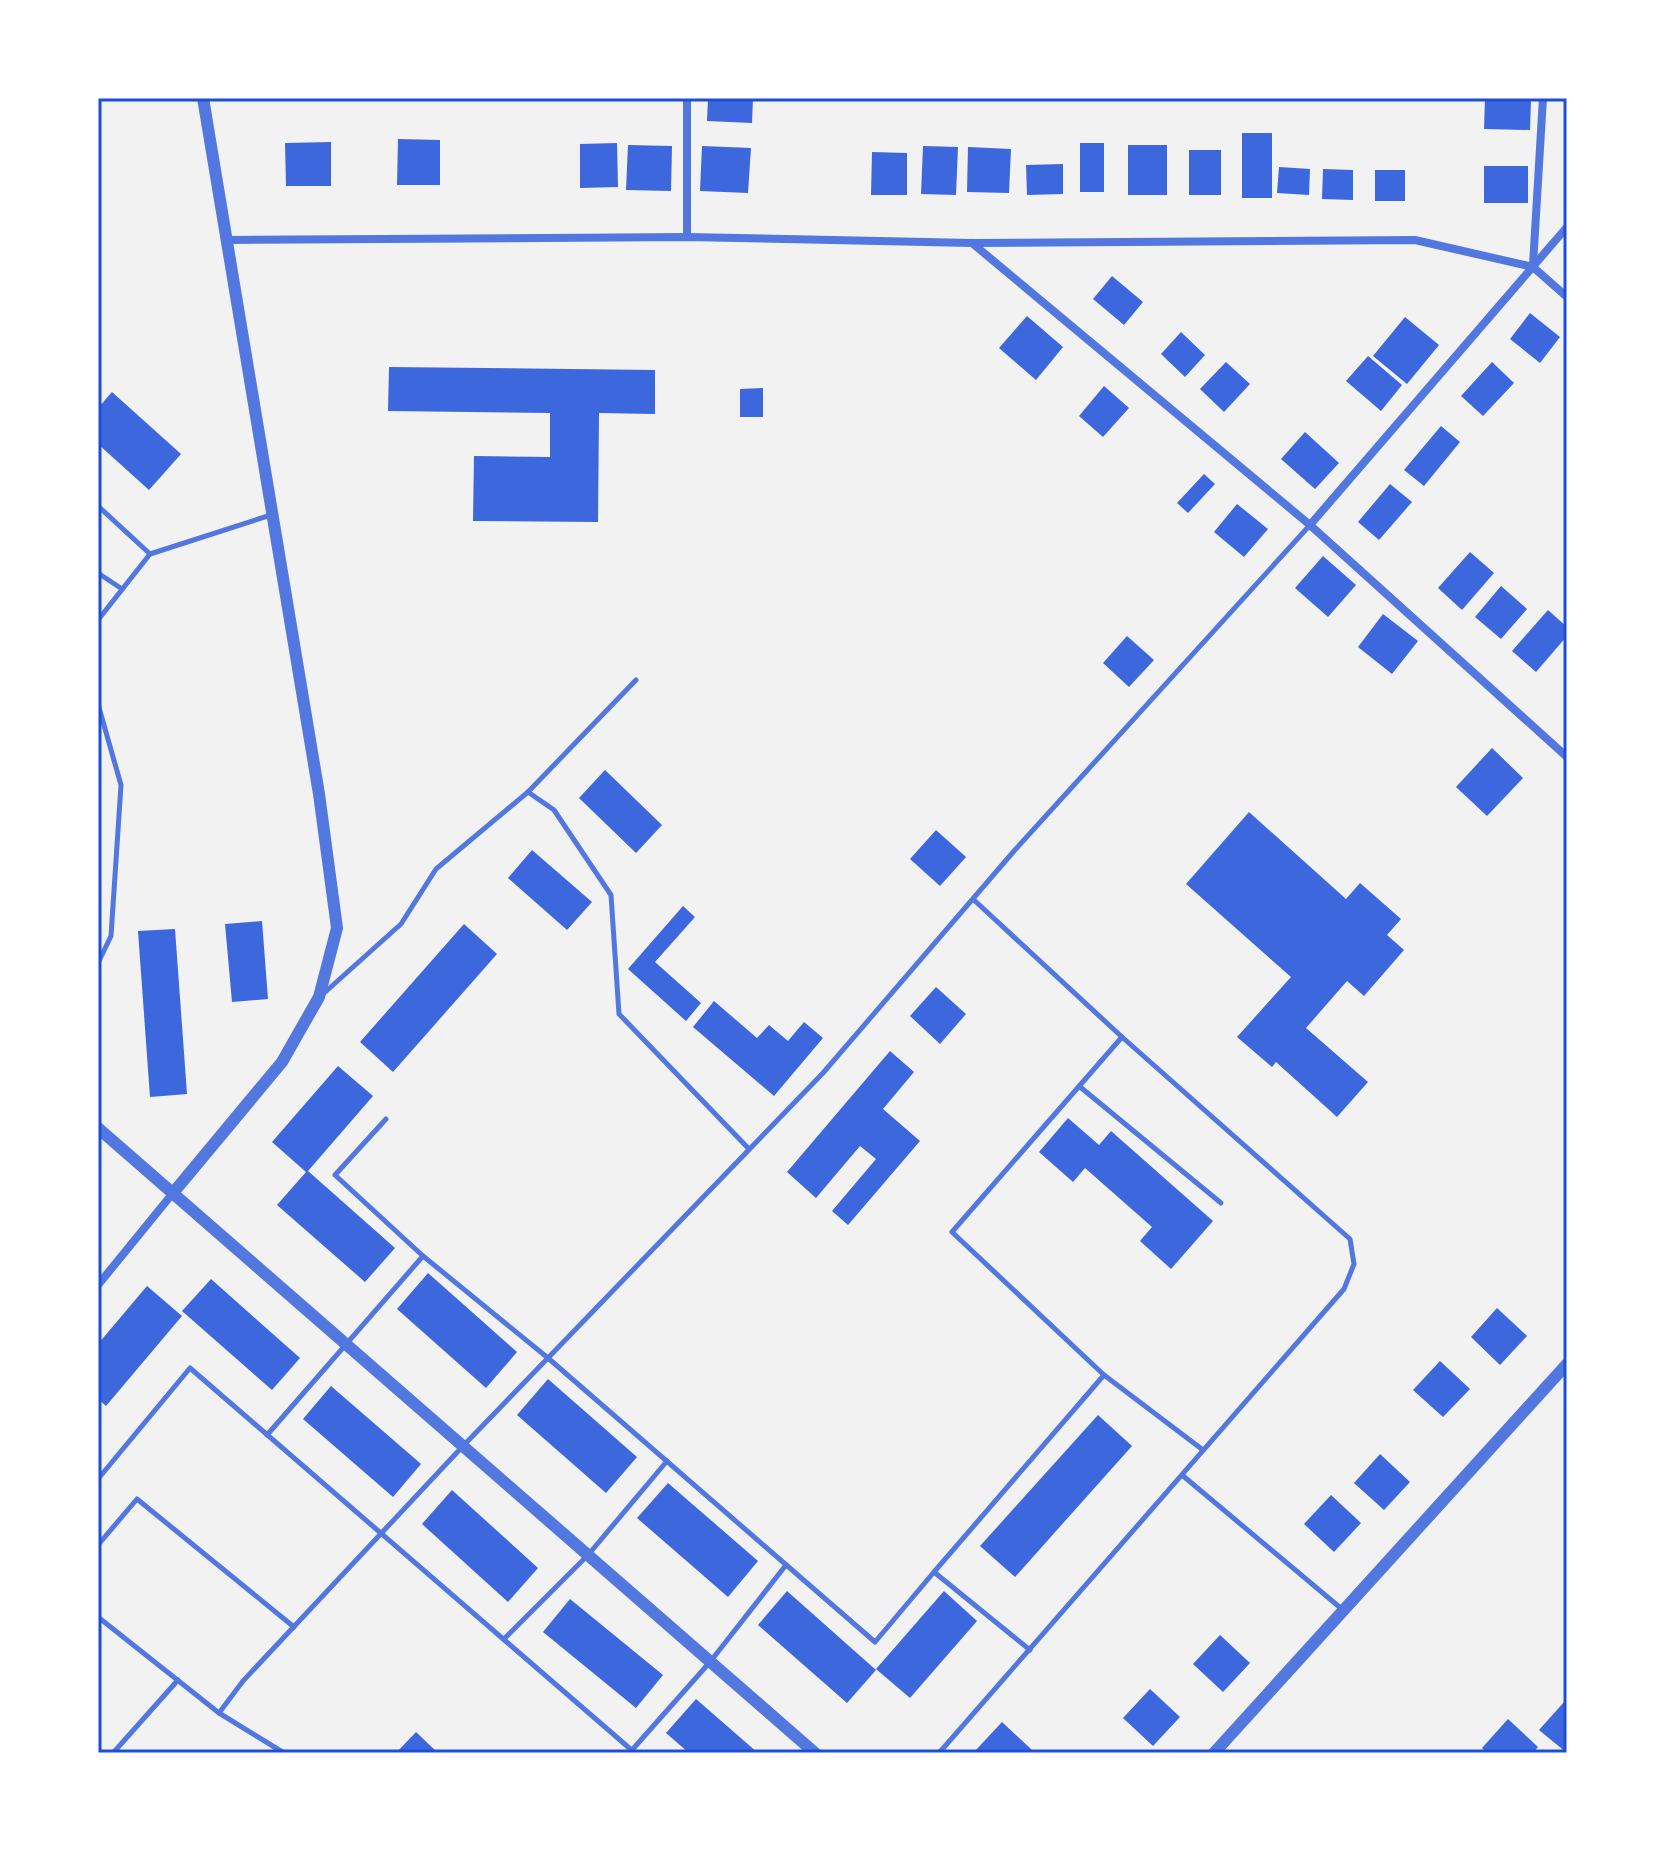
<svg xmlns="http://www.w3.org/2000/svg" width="1665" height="1851" font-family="'Fira Sans Condensed',sans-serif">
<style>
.building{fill:#3d67dc}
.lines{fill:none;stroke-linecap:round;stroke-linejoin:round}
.service{stroke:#5277de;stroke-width:5}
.minor{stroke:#5277de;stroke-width:8}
.tertiary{stroke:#5277de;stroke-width:12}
.neatline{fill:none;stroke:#1d4ed8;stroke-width:3}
</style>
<rect width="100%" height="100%" fill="#f2f2f2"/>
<g class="building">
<polygon points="708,98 753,98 752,123 707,121"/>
<polygon points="1485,98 1531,100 1530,130 1484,129"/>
<rect x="1242" y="133" width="30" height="65"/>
<polygon points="398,139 440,140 440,185 397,185"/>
<polygon points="331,142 331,186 286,186 285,143"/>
<polygon points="617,143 618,187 580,188 580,144"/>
<rect x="1080" y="143" width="24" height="49"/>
<polygon points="628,145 672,146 671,191 626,190"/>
<rect x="1128" y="145" width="39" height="50"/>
<polygon points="702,146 751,148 748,193 700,191"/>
<polygon points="923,146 958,147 956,195 921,194"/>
<polygon points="968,147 1011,149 1009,193 967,192"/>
<rect x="1189" y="150" width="32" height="45"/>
<polygon points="872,152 907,153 907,195 871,195"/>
<polygon points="1063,164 1063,194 1027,195 1026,165"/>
<rect x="1484" y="166" width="44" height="37"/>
<polygon points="1279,167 1310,169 1309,195 1277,193"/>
<polygon points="1323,169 1353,170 1353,200 1322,199"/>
<rect x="1375" y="170" width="30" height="31"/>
<polygon points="1112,276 1143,302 1124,325 1093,299"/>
<polygon points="1530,313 1560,337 1540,363 1510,339"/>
<polygon points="1027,316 1063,347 1036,380 999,348"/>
<polygon points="1405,317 1439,345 1407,384 1373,356"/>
<polygon points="1181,332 1205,355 1185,377 1161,354"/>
<polygon points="1368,356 1402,385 1381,411 1346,381"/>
<polygon points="1226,362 1250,384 1224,412 1200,389"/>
<polygon points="1492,362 1514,383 1483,416 1461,396"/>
<polygon points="389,367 655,370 655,414 599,413 598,522 473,521 474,456 550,457 550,413 388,411"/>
<polygon points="1104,386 1129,408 1103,437 1079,416"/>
<polygon points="763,388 763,417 740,417 740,389"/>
<polygon points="112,392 181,454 149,490 98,444 98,408"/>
<polygon points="1441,426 1460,442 1424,486 1404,470"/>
<polygon points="1305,432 1339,463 1315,489 1281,459"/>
<polygon points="1204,474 1215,484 1188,513 1177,503"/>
<polygon points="1390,484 1412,502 1379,540 1358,522"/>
<polygon points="1237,504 1268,529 1244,557 1214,532"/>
<polygon points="1470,552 1494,573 1462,610 1438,588"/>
<polygon points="1323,556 1356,585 1328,617 1295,588"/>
<polygon points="1501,586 1527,609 1501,639 1475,617"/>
<polygon points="1548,610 1567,627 1567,636 1536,672 1512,651"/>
<polygon points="1383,614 1418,641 1392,674 1358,647"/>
<polygon points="1127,636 1154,660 1129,687 1103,663"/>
<polygon points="1492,748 1523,778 1487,816 1456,787"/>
<polygon points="605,770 662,825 636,853 579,798"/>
<polygon points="1249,812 1346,899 1360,883 1401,919 1387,935 1404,950 1364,996 1347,981 1306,1028 1368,1082 1337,1117 1276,1062 1272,1067 1237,1037 1291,977 1186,884"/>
<polygon points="936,830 966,857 940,886 910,859"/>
<polygon points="532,850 592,902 567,930 508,878"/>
<polygon points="683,906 695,917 655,962 701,1003 686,1021 628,969"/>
<polygon points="262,921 268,999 232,1002 225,924"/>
<polygon points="464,924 497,954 393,1072 360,1042"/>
<polygon points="175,929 187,1094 150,1097 138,931"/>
<polygon points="936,987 966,1014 940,1044 910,1016"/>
<polygon points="714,1001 757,1038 769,1025 788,1041 804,1022 823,1038 774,1096 693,1027"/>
<polygon points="890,1051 914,1072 883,1109 920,1141 848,1225 832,1211 876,1159 860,1146 816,1198 787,1172"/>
<polygon points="338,1066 373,1096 308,1171 395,1248 365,1282 277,1205 306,1172 272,1142"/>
<polygon points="1068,1118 1099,1145 1111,1131 1213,1221 1171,1269 1140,1241 1152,1227 1085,1168 1073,1182 1039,1152"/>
<polygon points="428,1273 517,1352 486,1388 397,1309"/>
<polygon points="211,1279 300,1358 272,1390 182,1311"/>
<polygon points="147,1286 182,1316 106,1406 98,1399 98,1344"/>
<polygon points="1497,1308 1527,1336 1500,1365 1471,1337"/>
<polygon points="1440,1361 1470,1389 1443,1417 1413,1390"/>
<polygon points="548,1379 637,1457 606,1493 517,1415"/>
<polygon points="331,1386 421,1464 393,1497 303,1419"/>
<polygon points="1098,1415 1132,1446 1015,1577 980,1546"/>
<polygon points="1380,1454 1410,1482 1384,1510 1354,1483"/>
<polygon points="668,1483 758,1561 728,1597 637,1518"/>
<polygon points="452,1490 538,1568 508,1602 422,1524"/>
<polygon points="1331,1495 1361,1523 1334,1552 1304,1524"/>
<polygon points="787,1591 876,1670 847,1703 758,1625"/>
<polygon points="944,1591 977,1621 910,1698 876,1669"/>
<polygon points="570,1599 663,1675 636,1708 543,1632"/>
<polygon points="1220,1635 1250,1663 1223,1692 1193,1664"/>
<polygon points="1150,1689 1180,1717 1153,1746 1123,1718"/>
<polygon points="696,1699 758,1753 689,1753 666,1733"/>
<polygon points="1565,1701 1567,1702 1567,1753 1539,1730"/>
<polygon points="1508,1719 1538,1747 1533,1753 1487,1753 1482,1748"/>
<polygon points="1002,1722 1032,1750 1029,1753 975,1751"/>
<polygon points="416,1732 438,1753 396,1753"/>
</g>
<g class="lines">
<g class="service">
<polyline points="98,506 150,554"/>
<polyline points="98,573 122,589"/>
<polyline points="98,620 150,554 271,515"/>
<polyline points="98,704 121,785 111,936 98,963"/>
<polyline points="528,792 554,810 611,895 619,1014 749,1149"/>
<polyline points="323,994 401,924 436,869 528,792 636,680"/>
<polyline points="1122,1037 952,1232 1104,1375 1203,1450"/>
<polyline points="1079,1086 1221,1203"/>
<polyline points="386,1119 335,1175 423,1256 548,1358 875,1642 934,1572 1030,1650"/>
<polyline points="267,1435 423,1256"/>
<polyline points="1182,1475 1343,1610"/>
<polyline points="98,1479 190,1368 635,1753"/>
<polyline points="98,1545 137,1499 294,1627"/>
<polyline points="934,1572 1104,1375"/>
<polyline points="98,1617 219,1713 284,1753"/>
<polyline points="504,1639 588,1555 667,1461"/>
<polyline points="219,1713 243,1681 463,1446 823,1073 1014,851 1310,525"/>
<polyline points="632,1750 710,1662 786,1565"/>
<polyline points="113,1753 178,1680"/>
<polyline points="939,1753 1344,1289 1354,1264 1350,1239 1122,1037 974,900"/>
</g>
<g class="minor">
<polyline points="687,237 687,98"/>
<polyline points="228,240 687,237 972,243 1415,240 1533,267 1567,297"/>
<polyline points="972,243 1310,525 1567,757"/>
<polyline points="1533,265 1543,98"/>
<polyline points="1310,525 1567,227"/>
<polyline points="98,1285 173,1193"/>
</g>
<g class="tertiary">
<polyline points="98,1128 815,1753"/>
<polyline points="173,1193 282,1062 319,997 337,928 319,794 203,98"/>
<polyline points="1214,1753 1567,1364"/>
</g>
</g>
<rect width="1665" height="1851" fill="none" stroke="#ffffff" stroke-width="200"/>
<rect x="100" y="100" width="1465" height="1651" class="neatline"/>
</svg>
